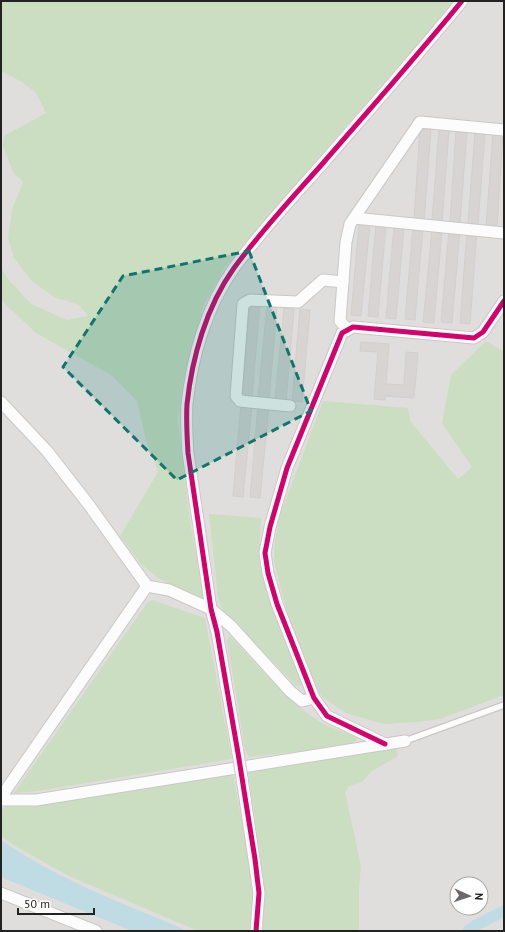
<svg xmlns="http://www.w3.org/2000/svg" width="505" height="932" font-family="'PT Sans',sans-serif">
<style>
.residential{fill:#dfdedc;fill-rule:evenodd}
.forest{fill:#cbdec1}
.water{fill:#bfdbe3}
.lines{fill:none;stroke-linecap:round;stroke-linejoin:round}
.canal{stroke:#bfdbe3;stroke-width:11}
.building{fill:#d7d4d2;stroke:#d3d0cc}
.service-casing{stroke:#c9c8c7;stroke-width:8}
.minor-casing{stroke:#c9c8c7;stroke-width:13}
.service{stroke:#fdfcfc;stroke-width:5.5}
.minor{stroke:#fdfcfc;stroke-width:11}
.minor-bridge-casing{stroke:#c9c8c7;stroke-width:13;stroke-linecap:butt}
.minor-bridge{stroke:#fdfcfc;stroke-width:11}
.cycleway-casing{stroke:#fff;stroke-width:8}
.cycleway{stroke:#d6006c;stroke-width:5}
.marked{fill:#0f766e;fill-opacity:0.2;stroke:#0f766e;stroke-width:3;stroke-dasharray:8 5;stroke-linejoin:round}
</style>
<rect width="100%" height="100%" fill="#f0eeeb"/>
<path class="residential" d="M1,1h503v930h-503zM457,884h24v24h-24z"/>
<g class="forest">
<polygon points="1,1 455,1 257,229 225,267 203,307 183,381 178,419 182,460 190,521 204,601 158,578 141,564 120,536 158,472 146,440 137,401 111,375 36,333 1,300 1,268 8,279 31,304 67,320 88,316 79,305 54,297 32,281 14,258 8,238 12,210 23,182 13,172 3,146 4,136 46,113 36,93 22,82 1,71"/>
<polygon points="486,341 504,352 504,695 440,719 417,722 385,724 348,714 323,698 314,683 296,637 283,598 274,561 275,540 280,515 323,401 408,408 410,421 458,479 472,467 442,423 451,375"/>
<polygon points="209,514 261,518 259,554 262,571 301,677 302,685 299,686 295,685 222,609 218,597"/>
<polygon points="152,600 205,618 232,759 38,791 14,793 147,603"/>
<path d="M230,636c27,28 57,66 90,86 11,6 25,10 37,16l-1,3 -11,5 -96,11 -4,-7 -18,-110z"/>
<polygon points="396,746 398,756 372,771 362,782 349,786 345,792 361,866 359,889 359,931 262,931 264,886 248,770"/>
<polygon points="233,774 249,861 253,890 249,931 198,931 69,876 15,846 1,836 1,810 6,805 79,797"/>
</g>
<path class="water" d="M1,840c57,40 124,64 187,91h-56l-131,-54z"/>
<g class="lines">
<polyline class="canal" points="468,931 476,925 504,911"/>
</g>
<g class="building">
<polygon points="420,128 431,129 424,221 414,220"/>
<polygon points="439,129 449,130 442,222 432,221"/>
<polygon points="456,130 467,131 460,223 450,222"/>
<polygon points="475,132 485,132 478,225 468,224"/>
<polygon points="493,134 503,134 497,226 486,226"/>
<polygon points="359,223 370,224 361,316 351,315"/>
<polygon points="376,224 386,225 378,317 368,316"/>
<polygon points="394,226 404,227 396,319 386,318"/>
<polygon points="413,227 423,228 415,320 405,319"/>
<polygon points="432,230 442,230 434,323 423,322"/>
<polygon points="449,230 460,231 452,323 441,322"/>
<polygon points="467,231 477,232 470,324 460,323"/>
<polygon points="250,304 260,305 252,397 242,396"/>
<polygon points="267,306 277,307 269,399 258,398"/>
<polygon points="284,308 294,309 286,401 275,400"/>
<polygon points="300,309 310,310 302,402 292,401"/>
<polygon points="361,342 389,344 386,384 404,385 406,352 418,353 414,398 385,396 385,400 374,399 378,352 360,351"/>
<polygon points="241,404 252,405 243,497 233,496"/>
<polygon points="258,405 269,405 260,498 250,497"/>
</g>
<g class="lines">
<g class="service-casing">
<polyline id="service" points="405,741 504,705"/>
</g>
<g class="minor-casing">
<g id="minor">
<polyline points="354,218 420,122 504,130"/>
<polyline points="348,330 340,321 346,242 350,224 354,218 504,233"/>
<polyline points="1,402 47,451 89,505 147,586 169,590 211,609 231,626 290,691 302,701 314,698"/>
<polyline points="290,406 240,401 236,396 243,304 250,300 298,302 323,280 343,282"/>
<polyline points="385,744 327,716 314,698 277,604 268,573 265,553 270,527 287,468 342,333 353,327 474,338 483,332 504,301"/>
<path d="M238,753l-21,-121 -6,-23 -23,-156c-1,-16 -2,-32 -1,-49 5,-46 19,-97 47,-136 27,-37 59,-71 90,-106 46,-53 93,-106 138,-161"/>
<polyline points="242,778 259,893 256,931"/>
<polyline points="1,797 147,586"/>
<polyline points="1,800 36,800 405,741"/>
<polyline points="1,893 96,931"/>
</g>
</g>
<use href="#service" class="service"/>
<use href="#minor" class="minor"/>
<g class="minor-bridge-casing">
<polyline id="minor-bridge" points="238,753 242,778"/>
</g>
<use href="#minor-bridge" class="minor-bridge"/>
<g class="cycleway-casing">
<g id="cycleway">
<polyline points="385,744 327,716 314,698 277,604 268,573 265,553 270,527 287,468 342,333 353,327 474,338 483,332 504,301"/>
<path d="M256,931l3,-38 -4,-34 -17,-106 -21,-121 -6,-23 -23,-156c-1,-16 -2,-32 -1,-49 5,-46 19,-97 47,-136 27,-37 59,-71 90,-106 46,-53 93,-106 138,-161"/>
</g>
</g>
<use href="#cycleway" class="cycleway"/>
</g>
<path class="marked" d="M249,251l62,160 -134,69 -114,-113 60,-91z"/>
<rect width="505" height="932" fill="none" stroke="#222222" stroke-width="4"/>
<g transform="translate(469 896) rotate(93)"><circle r="19" fill="#ffffff" stroke="#a7a7a7"/>
<path d="M0-3L7 15L0 10L-7 15Z" fill="#6a6968"/>
<text y="-6" font-size="11" font-weight="bold" text-anchor="middle" fill="#222222">N</text>
</g>
<path d="M18 908v6h76v-6" fill="none" stroke="#222222" stroke-width="2"/>
<text x="24" y="908" font-size="12" fill="#222222" stroke="#ffffff" stroke-width="3" paint-order="stroke">50 m</text>
</svg>
